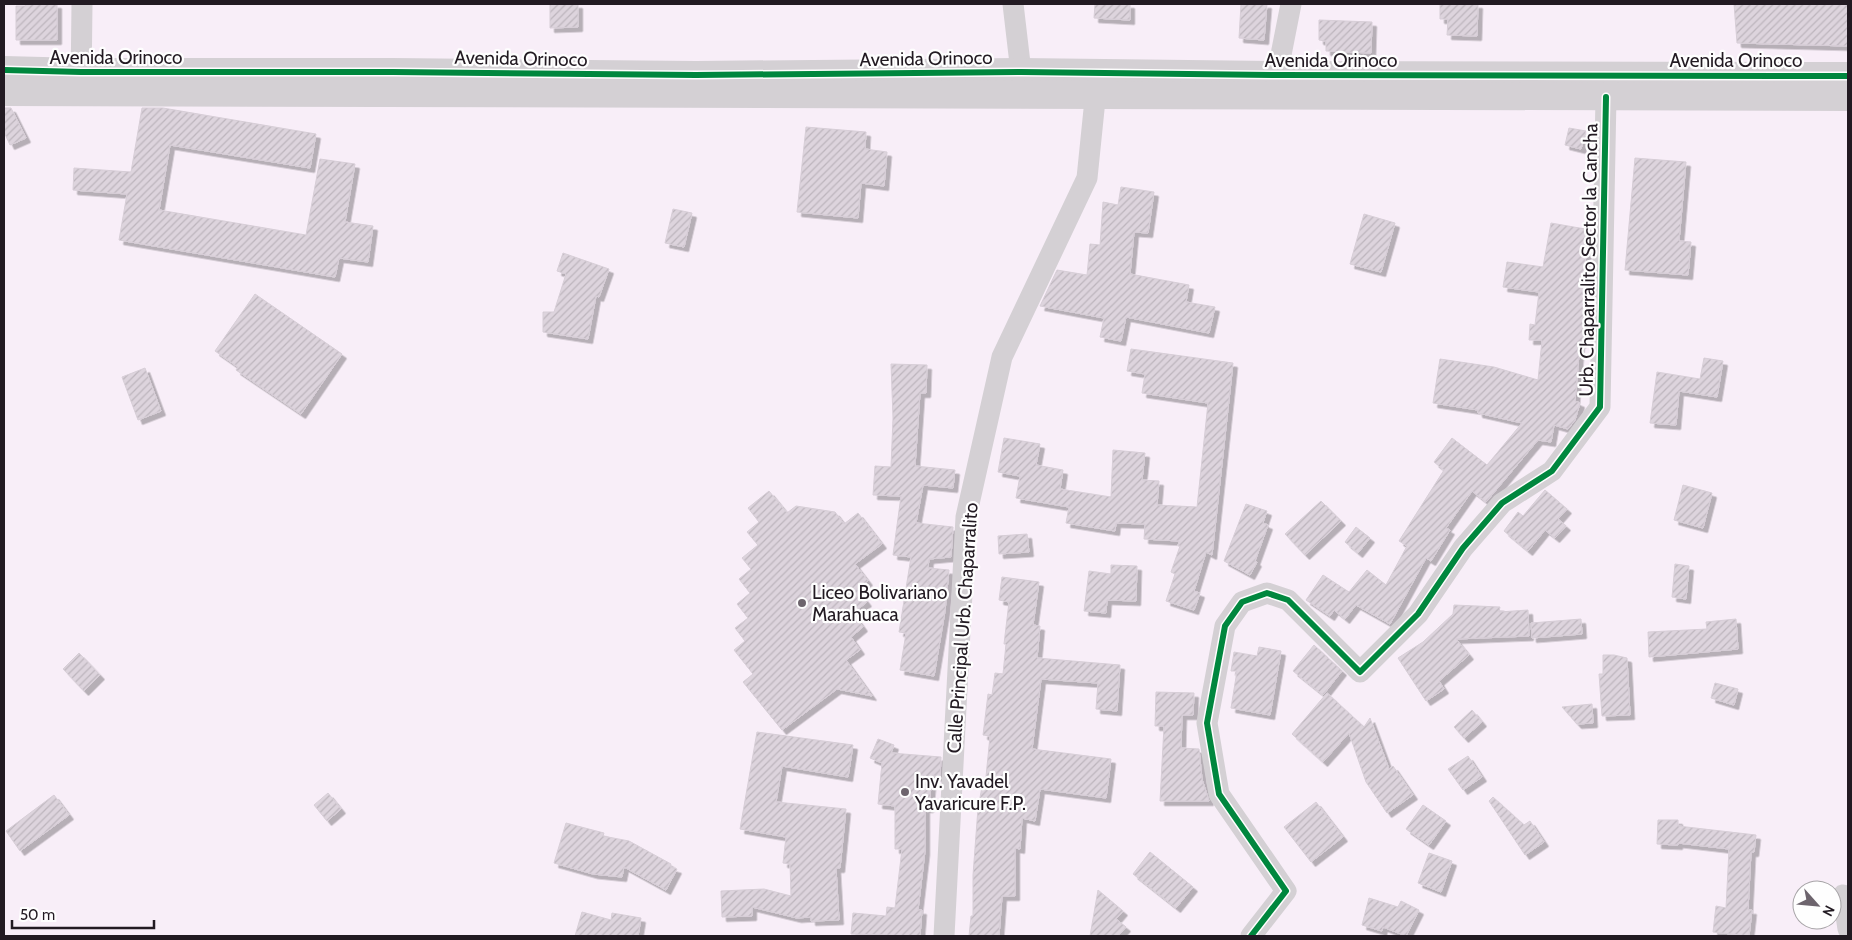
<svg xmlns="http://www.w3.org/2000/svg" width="1852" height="940" font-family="Cabin,sans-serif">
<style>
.building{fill:url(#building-hatch);stroke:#d7ced7;filter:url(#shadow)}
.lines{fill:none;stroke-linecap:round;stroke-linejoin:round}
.street{stroke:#d4d0d4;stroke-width:21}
.secondary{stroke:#d4d0d4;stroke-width:28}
.cycleway-casing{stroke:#fefefe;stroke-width:9}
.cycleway{stroke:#00873e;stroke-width:6}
.poi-dot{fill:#6d646d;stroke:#fefefe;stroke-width:2}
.labels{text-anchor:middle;stroke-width:4.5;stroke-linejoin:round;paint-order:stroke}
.street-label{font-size:19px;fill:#221a22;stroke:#fefefe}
.poi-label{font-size:19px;fill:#221a22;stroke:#fefefe;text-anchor:start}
</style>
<defs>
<pattern id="building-hatch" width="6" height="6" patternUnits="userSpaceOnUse" patternTransform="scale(1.25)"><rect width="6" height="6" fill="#ddd4dd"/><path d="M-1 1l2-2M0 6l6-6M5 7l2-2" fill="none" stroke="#bdb5bd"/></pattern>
<filter id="shadow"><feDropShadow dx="4.5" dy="4.5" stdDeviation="0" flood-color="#0004"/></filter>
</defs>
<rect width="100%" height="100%" fill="#f8eef8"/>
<g class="building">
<polygon points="26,4 57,4 57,40 16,40 16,6 25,6"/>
<polygon points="550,4 578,4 578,27 550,28"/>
<polygon points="1095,4 1130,4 1130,20 1094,18"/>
<polygon points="1241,4 1267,4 1264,40 1239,38"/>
<polygon points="1440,4 1478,4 1477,36 1447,35 1448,19 1440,19"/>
<polygon points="1734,4 1848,4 1848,46 1737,43"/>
<polygon points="1319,20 1372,22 1371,53 1326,51 1326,41 1319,40"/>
<polygon points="4,108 11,108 26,138 10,145 4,132"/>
<polygon points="142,108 163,108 316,134 310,168 170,145 159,210 306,235 320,159 355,164 345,222 373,226 368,262 339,258 335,277 119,240 127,194 73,190 74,168 131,172"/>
<polygon points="806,127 866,132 865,149 887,152 884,186 861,183 858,218 797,212"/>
<polygon points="1569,128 1586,131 1581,149 1565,145"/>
<polygon points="1635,158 1686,162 1679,241 1691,242 1688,275 1625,270"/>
<polygon points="1121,187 1154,192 1148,233 1134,232 1130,274 1189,285 1186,302 1215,307 1209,333 1126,317 1121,341 1100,337 1104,318 1040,306 1057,270 1087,275 1090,244 1100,245 1103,202 1118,205"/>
<polygon points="673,209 692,213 684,247 665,243"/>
<polygon points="1364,214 1395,223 1381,272 1350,264"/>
<polygon points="1551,223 1591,230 1584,267 1588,268 1584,303 1582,343 1580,343 1575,401 1580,403 1575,420 1568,429 1554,425 1551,442 1538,440 1486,502 1472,491 1446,528 1450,530 1431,561 1426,558 1390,624 1356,605 1345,619 1334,610 1330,616 1306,600 1323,575 1349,592 1367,570 1386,585 1407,546 1399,541 1444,470 1434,462 1452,438 1487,465 1522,423 1478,413 1478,410 1433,403 1440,359 1494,367 1538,380 1542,340 1529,340 1530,324 1535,325 1539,292 1503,287 1507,262 1543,267"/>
<polygon points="563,253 609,269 599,297 596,296 588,339 543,332 543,312 554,312 566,274 557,271"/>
<polygon points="255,294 342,354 301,414 236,370 238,367 215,351"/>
<polygon points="1131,349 1233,363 1212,555 1206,552 1194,591 1200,593 1194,610 1166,601 1175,574 1171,572 1180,546 1178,546 1179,541 1144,539 1145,524 1116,523 1115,531 1066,523 1069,507 1016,498 1020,476 998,472 1004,438 1040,444 1036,465 1063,470 1060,489 1111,497 1113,450 1145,453 1142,480 1159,481 1157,505 1197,507 1208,403 1142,393 1145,374 1127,371"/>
<polygon points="1704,358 1723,361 1717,397 1679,391 1676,425 1650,423 1657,372 1700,379"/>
<polygon points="891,364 927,365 926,393 920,393 915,466 955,470 953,488 923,485 916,523 953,527 951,557 929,559 928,568 949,570 945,611 934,676 900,670 906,633 899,632 911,557 893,555 901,496 873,495 875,466 891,467 893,418"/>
<polygon points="145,368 161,411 138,420 122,377"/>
<polygon points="1683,485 1712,493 1703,528 1674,520"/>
<polygon points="1545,490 1567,509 1558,519 1566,526 1555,538 1545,530 1528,551 1504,531 1518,512 1523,516"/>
<polygon points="769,491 787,513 796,506 835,512 844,524 858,513 882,544 855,564 868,581 857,589 867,602 853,613 863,627 851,637 860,650 846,660 872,696 837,689 782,730 743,682 753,674 734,650 745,641 735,628 748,618 737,604 750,593 739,579 751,569 742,558 758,545 747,532 759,522 748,508"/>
<polygon points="1321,501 1341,521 1305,555 1285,534"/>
<polygon points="1246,504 1267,511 1263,523 1268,525 1255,561 1257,562 1250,575 1224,561"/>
<polygon points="1356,527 1370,538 1358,553 1345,542"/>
<polygon points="1027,534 1029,552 999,554 998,536"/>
<polygon points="1675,564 1689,566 1686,599 1672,597"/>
<polygon points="1111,565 1137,566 1136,601 1107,600 1106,613 1084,611 1089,571 1111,574"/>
<polygon points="1002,577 1039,582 1033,625 1040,626 1037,658 1120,665 1117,711 1096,709 1098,683 1041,679 1032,749 1111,759 1106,798 1040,789 1035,821 1022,818 1020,849 1015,848 1015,896 1002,896 999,936 969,936 971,916 973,916 973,875 978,808 982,787 985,787 990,736 983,735 988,694 992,695 995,673 1003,674 1006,644 1004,644 1009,602 999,600"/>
<polygon points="1454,605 1500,607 1499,612 1528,610 1529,636 1456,639 1469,655 1439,681 1444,689 1426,701 1398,658 1423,642 1453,614"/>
<polygon points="1581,619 1582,634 1532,638 1531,623"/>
<polygon points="1736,619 1738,649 1649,657 1648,632 1707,629 1706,622"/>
<polygon points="1314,645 1342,671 1323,695 1293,671"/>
<polygon points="1259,647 1281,651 1270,715 1231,708 1237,671 1231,671 1234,652 1257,656"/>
<polygon points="79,653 100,675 84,691 63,669"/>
<polygon points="1603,655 1614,655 1627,658 1630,715 1602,716 1599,674 1603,674"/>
<polygon points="1715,683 1738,689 1734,705 1711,698"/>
<polygon points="1156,692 1194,693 1193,715 1182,715 1181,748 1199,749 1202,779 1209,801 1160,801 1164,726 1155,726"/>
<polygon points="1327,693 1364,727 1370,718 1389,769 1393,766 1413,795 1387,813 1366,782 1349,733 1323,762 1292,734"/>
<polygon points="1592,704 1593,723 1577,724 1562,707"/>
<polygon points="1472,710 1482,722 1464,738 1454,727"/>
<polygon points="757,732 853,745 848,777 782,766 776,802 846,809 840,868 836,868 839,920 811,921 811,917 797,918 752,907 752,916 722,917 721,891 764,889 791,896 790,864 783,863 786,837 740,829"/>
<polygon points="878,739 894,745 891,753 941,757 940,778 932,775 929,808 925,808 925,851 918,910 922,910 920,936 851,934 853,913 886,916 887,907 895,908 902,849 895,849 895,806 878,804 882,763 870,758"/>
<polygon points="1468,756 1482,777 1463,790 1448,769"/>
<polygon points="328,793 341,809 327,821 314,805"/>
<polygon points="54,795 69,815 20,851 6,831"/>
<polygon points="1493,797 1524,825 1530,821 1544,842 1525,855 1489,801"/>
<polygon points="1316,802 1343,837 1311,862 1284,827"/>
<polygon points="1423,805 1446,821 1429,845 1406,829"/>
<polygon points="1658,820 1678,820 1678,826 1756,835 1754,852 1751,852 1748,910 1752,910 1749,936 1713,932 1716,906 1726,908 1729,849 1678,843 1678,845 1657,844"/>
<polygon points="566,823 604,833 603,836 629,841 671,864 670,867 677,869 666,890 624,867 622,877 593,874 554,863"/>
<polygon points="1150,852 1193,887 1176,908 1133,874"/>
<polygon points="1429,853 1452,861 1441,892 1418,883"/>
<polygon points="1098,890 1123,911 1116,919 1126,927 1118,936 1090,936"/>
<polygon points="1369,898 1398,907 1401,901 1419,910 1406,936 1383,927 1382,931 1362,925"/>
<polygon points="582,912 611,920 612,913 641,918 638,936 575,936"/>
</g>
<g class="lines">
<g class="street">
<polyline points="1013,4 1021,72"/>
<polyline points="1277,75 1291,4"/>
<polyline points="81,87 82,4"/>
<polyline points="1843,895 1848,929"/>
<polyline points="944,936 966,517 1002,357 1087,178 1097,80"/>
<polyline points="1251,936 1286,891 1219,794 1207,723 1225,626 1242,602 1267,593 1288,600 1360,672 1418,614 1463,548 1502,503 1552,471 1600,407 1606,97"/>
</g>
<g class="secondary">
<polyline points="4,70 81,72 393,72 696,75 1021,72 1277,75 1848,76"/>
<polyline points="4,92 1848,97"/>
</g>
<g class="cycleway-casing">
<g id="cycleway">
<polyline points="4,70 81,72 393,72 696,75 1021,72 1277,75 1848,76"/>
<polyline points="1251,936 1286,891 1219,794 1207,723 1225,626 1242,602 1267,593 1288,600 1360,672 1418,614 1463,548 1502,503 1552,471 1600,407 1606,97"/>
</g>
</g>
<use href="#cycleway" class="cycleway"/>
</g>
<g class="poi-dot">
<circle cx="802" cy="603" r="5"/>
<circle cx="905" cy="792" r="5"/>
</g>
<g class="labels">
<g class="street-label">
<text x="116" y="64">Avenida Orinoco</text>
<text transform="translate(521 58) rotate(1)" y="7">Avenida Orinoco</text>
<text transform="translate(926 58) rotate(-1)" y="7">Avenida Orinoco</text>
<text x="1331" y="67">Avenida Orinoco</text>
<text x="1736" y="67">Avenida Orinoco</text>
<text transform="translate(1588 260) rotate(-89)" y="7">Urb. Chaparralito Sector la Cancha</text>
<text transform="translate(962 628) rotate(-86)" y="7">Calle Principal Urb. Chaparralito</text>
</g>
<g class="poi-label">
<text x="812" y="599">Liceo Bolivariano<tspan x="812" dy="22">Marahuaca</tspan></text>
<text x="915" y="788">Inv. Yavadel<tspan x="915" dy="22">Yavaricure F.P.</tspan></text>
</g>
</g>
<rect width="1852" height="940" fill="none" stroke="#221a22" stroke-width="10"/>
<g transform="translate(1817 905) rotate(117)"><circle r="24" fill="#fefefe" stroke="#a6a3a6"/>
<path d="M0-4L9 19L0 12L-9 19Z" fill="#6d646d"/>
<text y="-8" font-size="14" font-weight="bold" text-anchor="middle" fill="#221a22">N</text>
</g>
<path d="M12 920v8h142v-8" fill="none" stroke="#221a22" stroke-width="2.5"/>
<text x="20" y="920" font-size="15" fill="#221a22" stroke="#fefefe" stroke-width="4" paint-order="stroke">50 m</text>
</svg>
